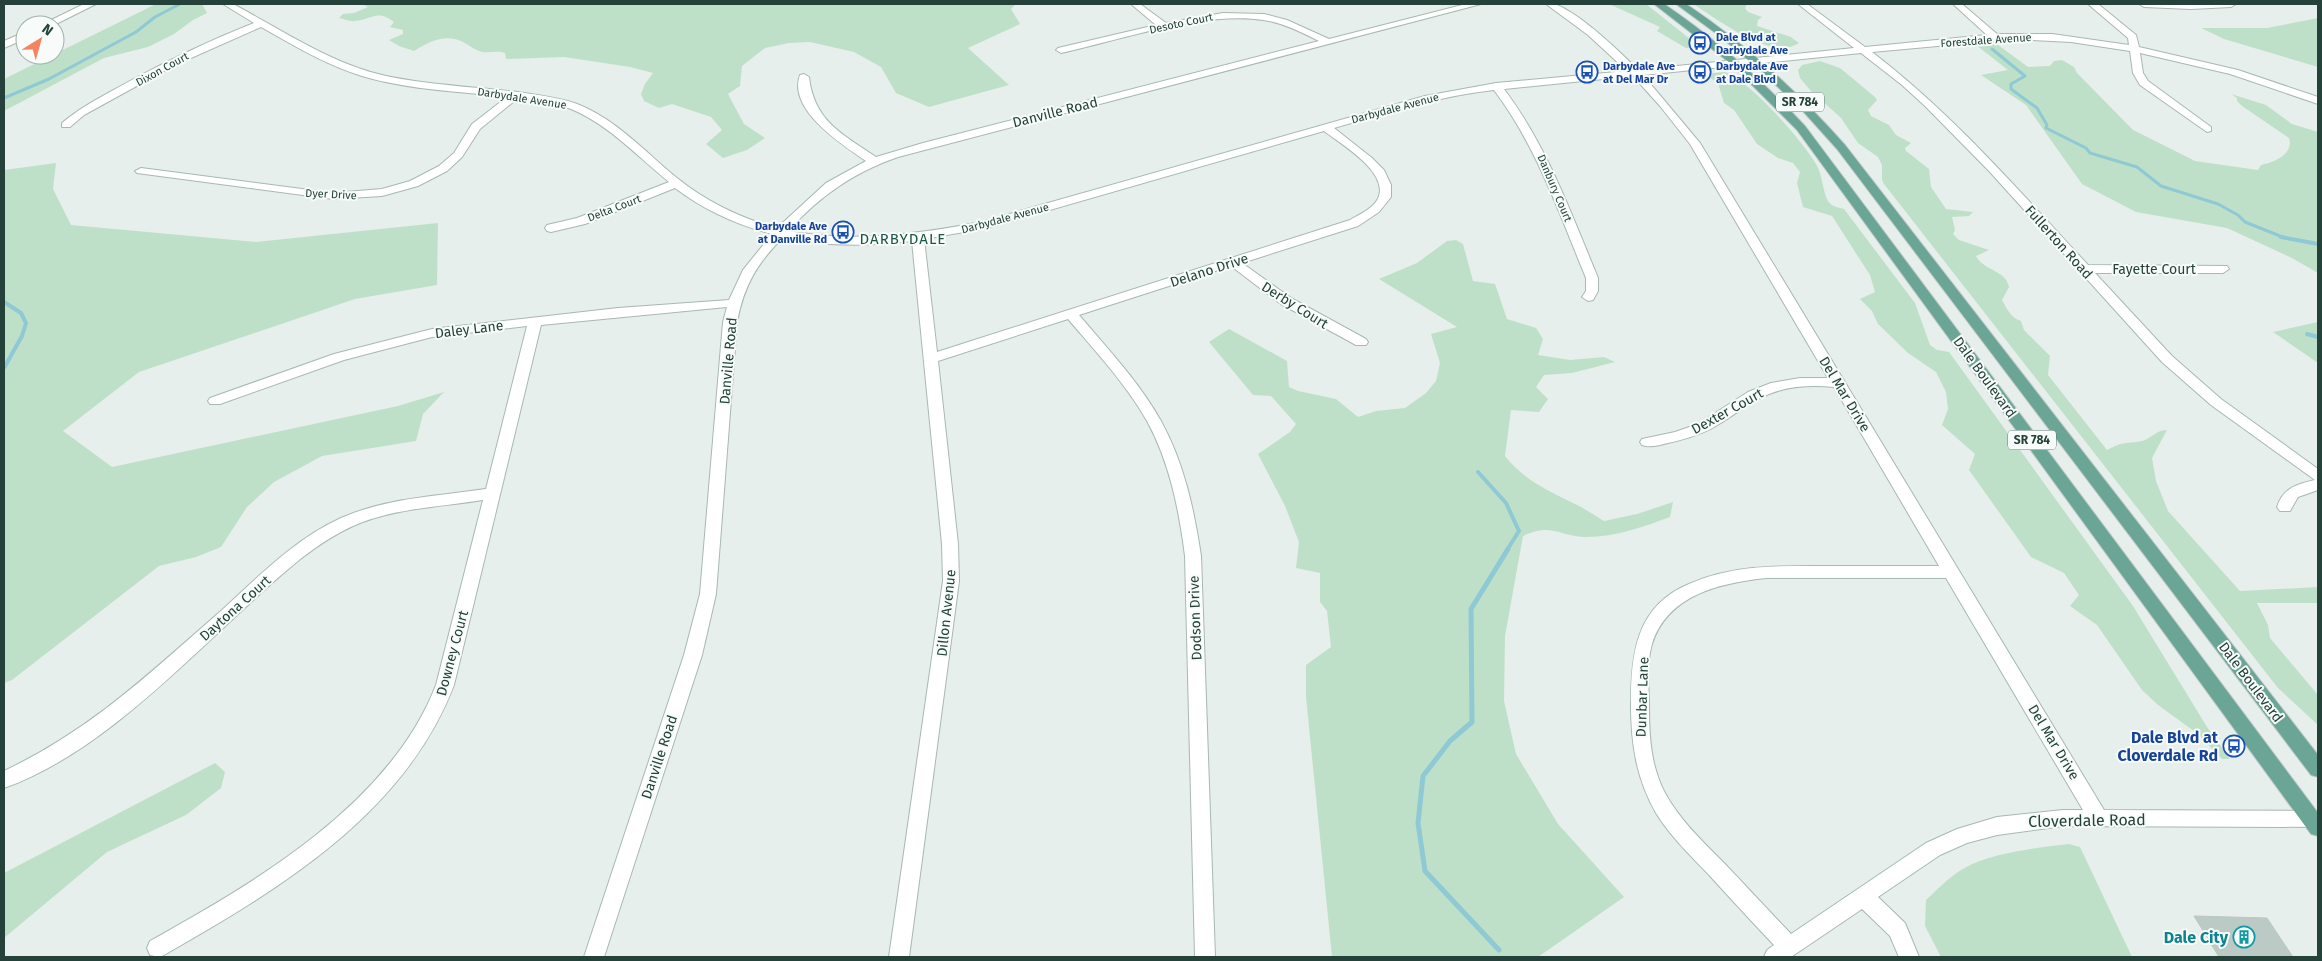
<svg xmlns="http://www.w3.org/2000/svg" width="2322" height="961" font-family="'Fira Sans',sans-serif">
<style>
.green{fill:#bfe0c8}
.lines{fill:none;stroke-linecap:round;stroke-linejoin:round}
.stream-far2{stroke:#8ec9d4;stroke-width:3}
.stream-far1{stroke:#8ec9d4;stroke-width:4}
.stream{stroke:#8ec9d4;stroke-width:5}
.building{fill:#bbcac4;stroke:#b8c9c2}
.minor-casing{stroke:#a8b8b2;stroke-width:2}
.major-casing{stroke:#c2cac8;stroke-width:2}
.minor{fill:#fff;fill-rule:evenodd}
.major{fill:#6aa596;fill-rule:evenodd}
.labels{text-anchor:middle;stroke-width:4;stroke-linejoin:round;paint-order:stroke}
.far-street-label{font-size:11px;fill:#24423a;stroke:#f7fbf9}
.far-transit-label{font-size:11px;font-weight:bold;fill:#164399;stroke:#f7fbf9;text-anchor:start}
.shield{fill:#f7fbf9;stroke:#637a73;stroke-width:1}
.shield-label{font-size:12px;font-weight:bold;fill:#24423a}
.street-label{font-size:14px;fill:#24423a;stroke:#f7fbf9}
.neighbourhood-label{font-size:15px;letter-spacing:1px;fill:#1f5548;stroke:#f7fbf9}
.near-transit-label{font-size:16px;font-weight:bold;fill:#164399;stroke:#f7fbf9;text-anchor:end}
.near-street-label{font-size:16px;fill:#24423a;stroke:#f7fbf9}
.near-culture-label{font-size:16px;font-weight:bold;fill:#0d838f;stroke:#f7fbf9;text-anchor:end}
</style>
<rect width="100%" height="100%" fill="#e6efeb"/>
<g class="green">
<polygon points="156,4 202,4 207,13 193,20 174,34 148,47 104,58 4,111 4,79"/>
<path d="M362,4h654l-5,5 9,15 -52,24 41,37 -80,22 -33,-14 -15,-26 -27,-15 -44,-10 -21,1 -24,5 -23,18 -2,20 -12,8 16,30 21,14 -18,12 -24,8 -17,-14 16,-14 -11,-13 -39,-13 -13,4 -15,-7 -3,-7 4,-10 8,-11 -23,-6 -66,-10 -58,2 -1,-6c-8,-3 -15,0 -23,-1 -8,-2 -14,-8 -21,-11 -17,-7 -32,1 -47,10l-15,-5 -10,-6 14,-6v-4l-13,-3 4,-5c-17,-13 -21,-3 -39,-1 -4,1 -11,-2 -16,-3l4,-4 11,-1 14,-6z"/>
<polygon points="1609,4 1646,4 1700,47 1686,48 1657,31 1660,27"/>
<path d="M1693,4h54l-2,4 3,4 14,5 -4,3 -1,6 34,11 8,6c-27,19 -83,-25 -106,-39z"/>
<polygon points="2318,18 2318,67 2224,39 2201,28 2267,28"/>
<path d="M1994,42l34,25 22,-1 4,-5 8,-1 12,7 3,6 56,57 62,31 63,9 3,-5c14,-3 33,-11 28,-27l-47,-32 -5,-5v-3l-6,-4 35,11 26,19 26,8v141l-26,-15 -65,-30 -91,-16 -54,-28 -56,-79 -45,-30 27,-5 -32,-25z"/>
<path d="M1820,61l20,7 35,29 2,3 -9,10 3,6 18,9 7,10 15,8 -6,5 1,3 23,18 2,18 15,22 27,3 -4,4 -17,1 3,13 -2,4 6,6 30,10 -13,6c8,15 30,14 33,31l-7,13c5,9 9,18 19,21l3,9 26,26 -2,19 59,75c17,-9 18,-6 35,-9 10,-3 14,-11 25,-11l-15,28 4,23 12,30 72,80 78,-4v16h-61l11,22 2,13 48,57v30l-40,-37 -394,-504 -2,-4v-15l-4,-8 -20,-14 -17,-25 -31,-28 -10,-12 -2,-8 4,-5z"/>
<path d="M1725,72c27,11 76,67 91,92 7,11 6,26 12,37 4,6 9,6 16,8l71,94 15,42 7,5 12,2 184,254 74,121 23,32h-8l-24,-25 -40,-29 -16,-15 -45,-65 -27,-19 9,-11 -15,-22 -33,-16 -62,-87 6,-16 -33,-29 6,-16 -2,-17 -10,-20 -28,-19 -30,-29 -6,-13 -12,-12 15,-7 -5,-17 -38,-59 -29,-9 -6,-24 3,-11 -7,-9 -15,-5 -21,-14 -23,-34 -10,-7 -6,-20 -14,-9z"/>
<polygon points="56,163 53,189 71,225 256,242 438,223 437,285 355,299 139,372 63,431 112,467 398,406 444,392 423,414 416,441 322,456 274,482 247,507 221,547 196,557 159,566 12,680 4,683 4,170"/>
<path d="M1456,240l7,4 10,37 22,3 12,35 29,9 7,11 -5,16 32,5 34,-3 11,5 -43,11 -28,2 -8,12 12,12 -9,13 -28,-2 -6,46c19,24 42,34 68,47 11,5 21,12 31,18l33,-7 36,-12 -3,15c-27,10 -57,21 -87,20 -26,-2 -32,-14 -60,-1l-18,100 -1,65 12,53 42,70 66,73 -86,60h-206l-26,-260v-32l25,-18 -4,-36 -7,-9v-29l-24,-5 3,-26 -14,-36 -27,-52 32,-22 6,-8 -25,-28 -18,-1 -44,-53 20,-13 58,32 2,26 9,4 38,8 22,18 18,-6 29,-3 21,-15 10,-12 4,-18 -9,-29 26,-7 -78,-48 38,-16 30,-22z"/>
<polygon points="2318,322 2318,363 2273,332"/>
<polygon points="215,763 225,772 221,788 186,815 107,852 4,938 4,873"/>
<path d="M2069,844l11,3 52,110h-191l-16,-31 1,-26c10,-9 20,-20 32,-28 27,-19 78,-24 111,-28z"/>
</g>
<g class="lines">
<g class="stream-far2">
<polyline points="1992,49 2025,76 2011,84 2011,89 2037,108 2047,125 2046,128 2086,148 2090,153 2137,167 2161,186 2218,204 2238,215 2245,222 2285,238"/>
<polyline points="4,98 49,79 136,32 155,17 180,4"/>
</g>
<g class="stream-far1">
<polyline points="2281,237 2318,244"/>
<polyline points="4,302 21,313 26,323 22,336 4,368"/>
<polyline points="2307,334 2318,337"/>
<polyline points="1478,472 1506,503 1519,531 1507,550"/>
</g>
<polyline class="stream" points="1499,950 1425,871 1418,823 1423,776 1450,741 1472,722 1471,609 1508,549"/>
</g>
<polygon class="building" points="2194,916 2267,918 2293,957 2219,957"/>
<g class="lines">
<g class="minor-casing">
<g id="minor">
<polygon points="84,4 96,4 54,25 41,25"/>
<path d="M223,4h10c49,26 98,60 153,72 43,9 88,11 132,16 19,3 40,5 59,12 39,15 68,48 100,74 30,24 63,40 100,50l49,-45 40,-22c-23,-16 -79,-51 -66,-86l4,-1 5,3c5,44 33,57 67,80l47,-14 396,-102c-18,-9 -36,-18 -56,-21 -59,-9 -143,20 -202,33l-5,-3 2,-2 98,-23 -25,-21h9l26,19 57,-10 41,1 23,6 42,19 137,-35h15l-583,153c-44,15 -78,39 -110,74 64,12 130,3 193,-9l444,-126 71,-13 131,-12 -39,-36 -42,-31c3,0 8,-1 11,1 26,11 61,45 81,65l216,-22 -56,-44h9l58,43 122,-12 -34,-31h9l35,30h55l77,11 -1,-7 -40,-34h10l38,31 3,12 99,23 80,27v7l-88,-30 -90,-21 3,20 5,8 63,46v4l-4,1 -67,-47 -7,-12 -3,-22 -59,-9 -57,-3 -142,13c81,62 147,139 216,213l139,1 2,3 -6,4h-128l77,83 49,43 97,70v21l-20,7 -8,14h-10l-3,-4c6,-19 20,-23 38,-27l-104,-75 -49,-43 -173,-191 -64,-65 -23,-21 -41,-32 -218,22 57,68 404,667 214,1v16l-255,-1 -66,9 -30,8 -27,12 -62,42 27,26 14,34h-20l-9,-21 -28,-27 -71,48h-27l3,-7 7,-5c-22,-23 -43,-46 -64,-69 -19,-20 -40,-40 -54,-63 -20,-35 -25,-70 -25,-109 0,-50 5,-98 58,-120 45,-20 93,-18 141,-18 36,0 73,0 109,0l-105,-179c-22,-2 -45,-1 -65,7 -19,7 -33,20 -50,30 -15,10 -33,15 -51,19 -8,2 -18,5 -26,2l-2,-3 2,-3 33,-7 23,-8 50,-32 23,-9 29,-5h28l-138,-234 -30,-38 -27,-30 -129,13c43,57 67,124 94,189v13l-5,9 -5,1 -6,-4 4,-6v-13c-27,-65 -49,-131 -92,-188 -55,6 -107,23 -160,38l38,30 12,12 7,15v12l-12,15 -21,14 -116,37 49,35 75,41 2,3 -2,3h-10l-75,-41 -50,-38 -152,49c29,34 60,67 82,106 23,42 33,88 40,135l14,401h-20l-10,-401c-6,-46 -15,-93 -38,-135 -21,-37 -51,-69 -79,-102l-130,42 20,183 1,37 -50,376h-20l54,-376 -1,-37 -30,-303c-41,5 -89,6 -129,-4 -26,27 -39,48 -46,85l-21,272 -14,61 -98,302h-20l100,-302 16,-61 23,-272 4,-15 -186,18 -87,360c-49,129 -176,205 -290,270l-5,2 -9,-2 -3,-7 3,-7c106,-59 240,-137 286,-256l47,-185c-42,7 -90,8 -130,26 -40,18 -73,50 -105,79 -70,64 -153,151 -244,183v-17c87,-41 147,-99 218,-161 37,-34 73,-71 119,-92 45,-20 97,-22 145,-29l41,-163 -95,11 -88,23 -124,44h-10l-2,-3 2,-3 124,-44 98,-25 186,-21 111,-8 14,-30 29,-36c-35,-9 -68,-24 -97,-46l-90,36 -34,8 -4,-1 -2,-3 2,-3 30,-7 92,-36c-31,-25 -61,-58 -98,-73 -17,-7 -36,-8 -53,-11l-38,31 -18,28 -15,14 -29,15 -36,10 -49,3 -196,-26 -2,-2 6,-3 192,25 49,-4 28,-8 29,-15 15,-13 18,-29 35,-27c-48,-6 -99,-7 -145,-21 -36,-11 -69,-31 -101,-49l-88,39 -89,49 -14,12h-8v-4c20,-17 43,-28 66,-41 41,-22 83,-42 126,-59zM1324,131c17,13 63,40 55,65 -4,12 -19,18 -29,24l-413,132 -13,-113 63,-11zM1766,578h180l137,232h-20l-66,7 -40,12 -31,14 -135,91c-23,-24 -45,-48 -68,-72 -21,-21 -44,-43 -58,-69 -14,-26 -16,-57 -16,-85 0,-21 -3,-44 3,-64 16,-50 69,-61 114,-66z"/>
<polygon points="2139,4 2236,4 2231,7 2191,9 2144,7"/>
<polygon points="25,32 25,39 4,48 4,41"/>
</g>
</g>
<g class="major-casing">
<g id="major">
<path d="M1654,4h10c52,35 98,76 141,122l513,687v23l-7,-2 -514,-704 -67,-67z"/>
<path d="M1676,4h10c60,40 111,87 159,141l473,610v22l-7,-2 -474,-626 -36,-40 -39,-37 -41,-35z"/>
</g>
</g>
<use href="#minor" class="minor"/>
<use href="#major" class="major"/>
</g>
<defs>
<g id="bus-ring" transform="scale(1.125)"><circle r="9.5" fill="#f7fbf9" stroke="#1a4fb4" stroke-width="1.5"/><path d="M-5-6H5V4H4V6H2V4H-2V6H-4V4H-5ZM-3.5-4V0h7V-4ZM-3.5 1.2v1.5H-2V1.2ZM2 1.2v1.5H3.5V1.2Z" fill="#1a4fb4"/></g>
<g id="building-ring" transform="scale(1.125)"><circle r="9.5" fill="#f7fbf9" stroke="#0f9aa8" stroke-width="1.5"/><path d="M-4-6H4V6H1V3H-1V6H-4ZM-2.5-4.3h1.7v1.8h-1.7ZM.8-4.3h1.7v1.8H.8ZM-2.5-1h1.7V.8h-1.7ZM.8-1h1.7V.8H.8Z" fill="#0f9aa8"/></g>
</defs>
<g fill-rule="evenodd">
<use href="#bus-ring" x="1700" y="43"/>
<use href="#bus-ring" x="1587" y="72"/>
<use href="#bus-ring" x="1700" y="72"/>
<use href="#bus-ring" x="843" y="232"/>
<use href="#bus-ring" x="2234" y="746"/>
<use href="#building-ring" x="2244" y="937"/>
</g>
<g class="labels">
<g class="far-street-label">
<text transform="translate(1181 23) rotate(-12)" y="4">Desoto Court</text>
<text transform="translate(1986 40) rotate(-4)" y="4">Forestdale Avenue</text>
<text transform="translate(162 69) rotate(-29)" y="4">Dixon Court</text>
<text transform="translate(522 98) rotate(9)" y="4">Darbydale Avenue</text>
<text transform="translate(1395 108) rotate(-15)" y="4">Darbydale Avenue</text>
<text transform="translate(1555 188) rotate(67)" y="4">Danbury Court</text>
<text transform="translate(331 194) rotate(3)" y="4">Dyer Drive</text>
<text transform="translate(614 208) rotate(-21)" y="4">Delta Court</text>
<text transform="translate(1005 218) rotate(-15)" y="4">Darbydale Avenue</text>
</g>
<g class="far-transit-label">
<text x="1716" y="41">Dale Blvd at<tspan x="1716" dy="13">Darbydale Ave</tspan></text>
<text x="1603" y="70">Darbydale Ave<tspan x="1603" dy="13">at Del Mar Dr</tspan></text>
<text x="1716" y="70">Darbydale Ave<tspan x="1716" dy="13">at Dale Blvd</tspan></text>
<text x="827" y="230" text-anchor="end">Darbydale Ave<tspan x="827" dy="13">at Danville Rd</tspan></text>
</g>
<g class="shield">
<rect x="1776" y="92.5" width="48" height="19" rx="4"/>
<rect x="2008" y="430.5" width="48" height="19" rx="4"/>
</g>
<g class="shield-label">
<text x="1800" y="106">SR 784</text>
<text x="2032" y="444">SR 784</text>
</g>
<g class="street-label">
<text transform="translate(1055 112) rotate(-14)" y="5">Danville Road</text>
<text transform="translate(2059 242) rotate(48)" y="5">Fullerton Road</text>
<text x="2154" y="274">Fayette Court</text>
<text transform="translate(1209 270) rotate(-18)" y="5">Delano Drive</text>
<text transform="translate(1295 305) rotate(32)" y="5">Derby Court</text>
<text transform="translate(469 329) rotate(-7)" y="5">Daley Lane</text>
<text transform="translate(728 361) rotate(-85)" y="5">Danville Road</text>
<text transform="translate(1985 377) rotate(54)" y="5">Dale Boulevard</text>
<text transform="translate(1845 394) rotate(59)" y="5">Del Mar Drive</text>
<text transform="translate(1727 411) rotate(-29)" y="5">Dexter Court</text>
<text transform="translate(235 608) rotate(-42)" y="5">Daytona Court</text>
<text transform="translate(946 613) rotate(-84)" y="5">Dillon Avenue</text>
<text transform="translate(1195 618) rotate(-92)" y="5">Dodson Drive</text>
<text transform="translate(452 653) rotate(-75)" y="5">Downey Court</text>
<text transform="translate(2251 682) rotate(53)" y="5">Dale Boulevard</text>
<text transform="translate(1642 697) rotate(-88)" y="5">Dunbar Lane</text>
<text transform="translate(2054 742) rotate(59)" y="5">Del Mar Drive</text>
<text transform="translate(659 757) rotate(-72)" y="5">Danville Road</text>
</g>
<g class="neighbourhood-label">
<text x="903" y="244">DARBYDALE</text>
</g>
<g class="near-transit-label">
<text x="2218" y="743">Dale Blvd at<tspan x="2218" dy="18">Cloverdale Rd</tspan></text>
</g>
<g class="near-street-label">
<text transform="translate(2087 820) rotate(-1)" y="6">Cloverdale Road</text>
</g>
<g class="near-culture-label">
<text x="2228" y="943">Dale City</text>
</g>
</g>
<rect width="2322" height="961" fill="none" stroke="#24423a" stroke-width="10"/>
<g transform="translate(40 40) rotate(37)"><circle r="24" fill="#f7fbf9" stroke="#a3b1ad"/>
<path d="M0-4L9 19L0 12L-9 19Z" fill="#f4845f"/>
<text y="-8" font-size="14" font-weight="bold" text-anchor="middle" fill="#24423a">N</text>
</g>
</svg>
